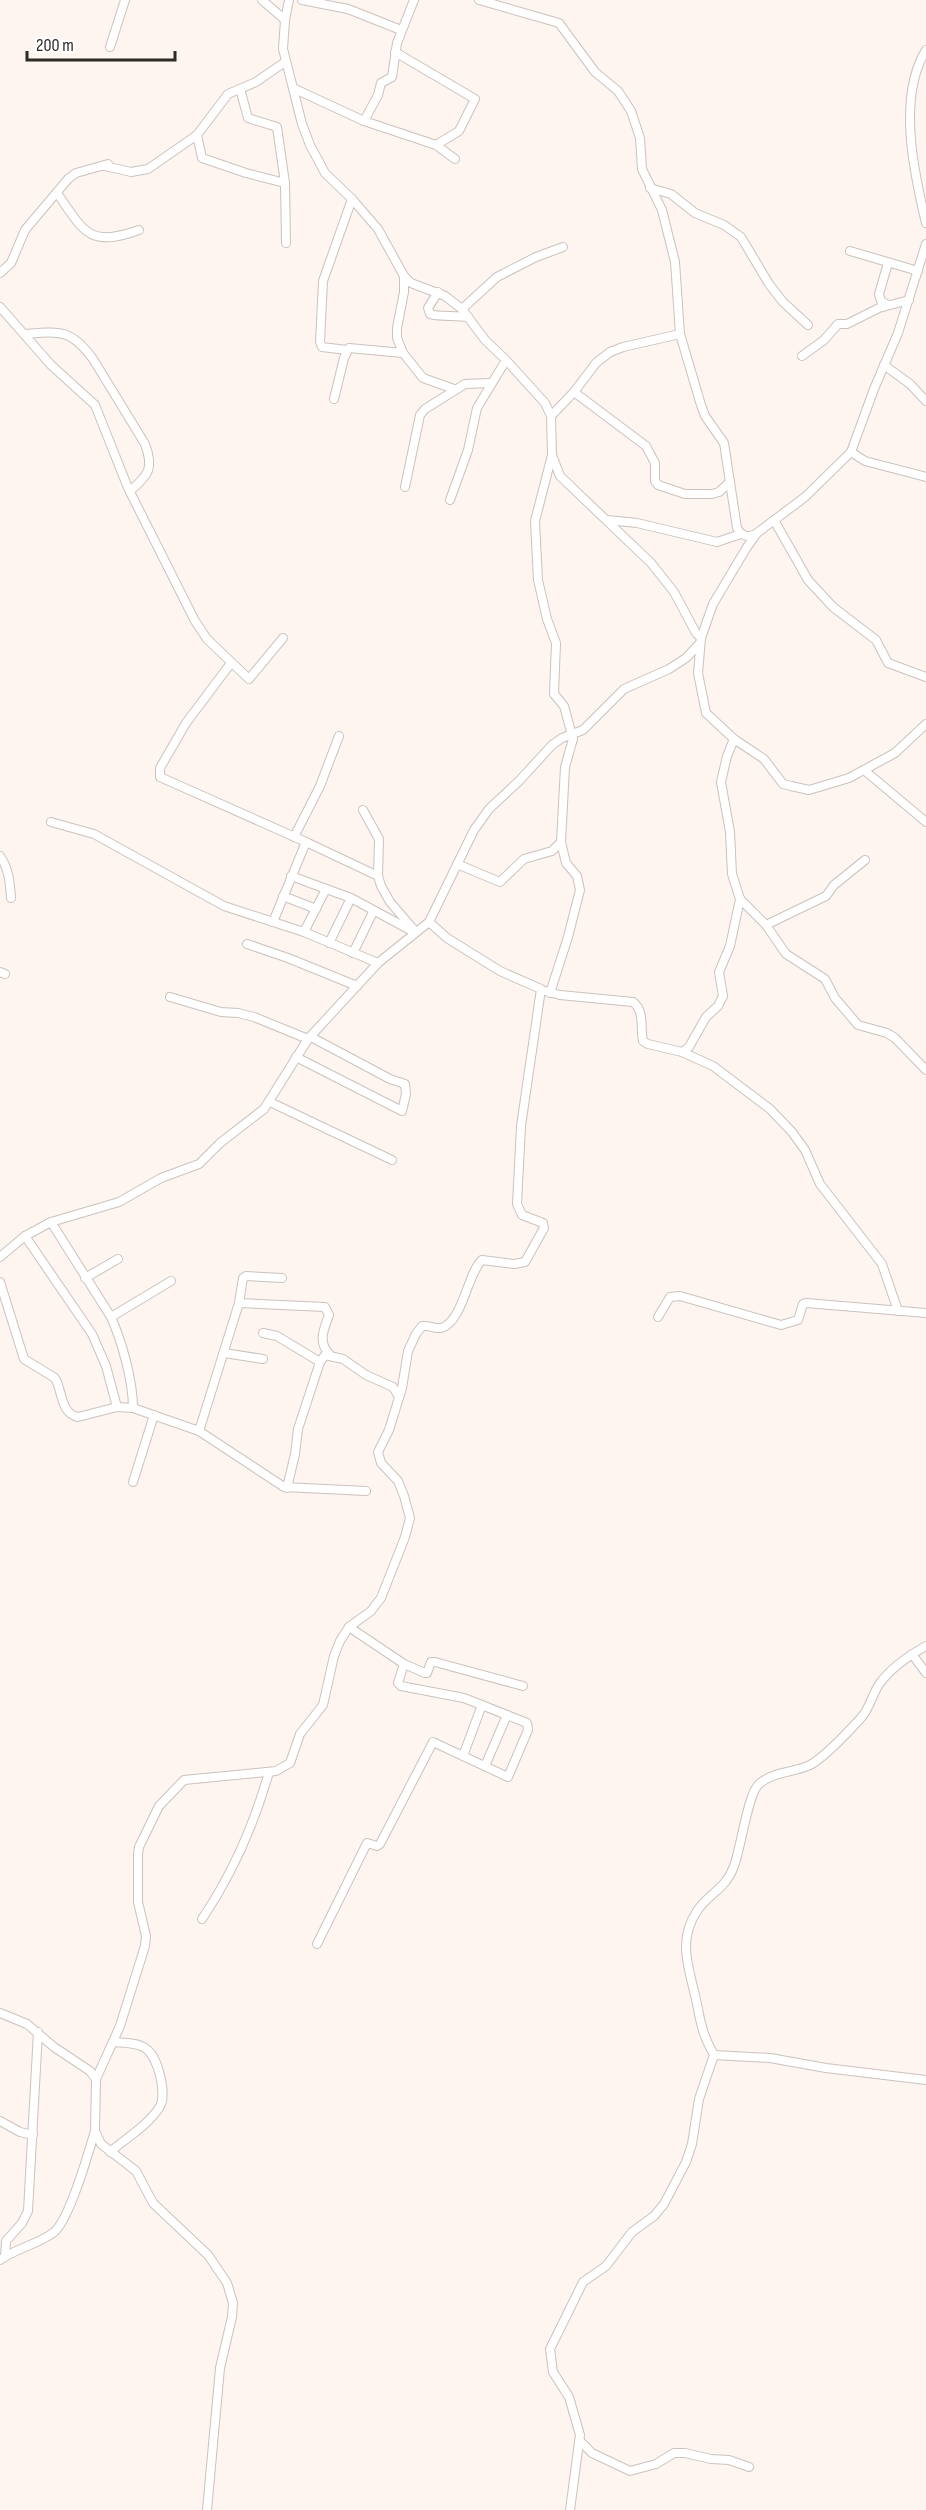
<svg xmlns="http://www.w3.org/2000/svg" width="926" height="2510" font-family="'Sofia Sans Condensed',sans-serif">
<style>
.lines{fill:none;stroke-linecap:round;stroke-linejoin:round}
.minor-casing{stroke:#cbc2bd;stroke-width:10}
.minor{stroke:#fff;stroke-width:8}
</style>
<rect width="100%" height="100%" fill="#fef5f0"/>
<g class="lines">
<g class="minor-casing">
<g id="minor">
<polyline points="262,0 285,20"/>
<polyline points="289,0 285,20 283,49 302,124 310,145 325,173 352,199 378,229 404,276 411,283 445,296 462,309 485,340 506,360 545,403 551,416 552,455 560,476 651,563 674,592 696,633 701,638"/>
<polyline points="302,0 348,9 401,30"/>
<path d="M479,0l80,23 36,49 23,19 13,20 9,27 2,31 20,41 13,52 5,72 21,71 4,11 19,27 13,85c5,8 10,10 19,6"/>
<polyline points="110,47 125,0"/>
<path d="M926,50c-29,47 -12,123 0,173"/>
<polyline points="395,52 475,99 459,131 436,145"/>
<polyline points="240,89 248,118 277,127 285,183 286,243"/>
<polyline points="295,89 364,121 436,145 455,159"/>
<polyline points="364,121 378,95 381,83 392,77 397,43 414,0"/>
<polyline points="197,135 202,158 246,173 285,183"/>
<polyline points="105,166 131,172 148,169 197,135 228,94 256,82 285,62"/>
<polyline points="650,188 671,194 695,213 724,225 741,237 769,284 783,302 808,325"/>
<path d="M57,193c27,39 32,55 82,37"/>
<polyline points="926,244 898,333 874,389 851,452 805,497 757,533 747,547 713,604 701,638 698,673 706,713 734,739 764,759 783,784 791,786 809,790 849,778 895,753 926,724"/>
<polyline points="850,251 918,271"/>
<polyline points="888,263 879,294 881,301 888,305"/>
<polyline points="0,273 11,263 25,230 68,179 76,173 108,164"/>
<polyline points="404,276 404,292 397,328 397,338 403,353 423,378 454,389"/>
<path d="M438,292l-10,16 2,6c6,3 27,1 38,3"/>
<polyline points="0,307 51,365 95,405 128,488 195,621 207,639 249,679 283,638"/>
<polyline points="462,309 497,277 536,257 563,247"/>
<path d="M25,334c35,-3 46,-5 68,25l52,85c9,24 4,31 -15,47"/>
<polyline points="347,350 322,347 320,342 323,281 352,199"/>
<polyline points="802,356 824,340 838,324 847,324 879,308 909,300"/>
<polyline points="884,365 910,384 926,401"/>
<polyline points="574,392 646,446 655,463 655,481 658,485 685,494 712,494 719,492 730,482"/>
<polyline points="334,399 344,358 349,348 403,353"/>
<polyline points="551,416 574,392 596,363 610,352 623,347 680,334"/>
<polyline points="851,452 865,461 926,477"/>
<polyline points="405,487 420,415 425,409 465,384 490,383"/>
<polyline points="450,500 468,450 477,408 506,360"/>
<polyline points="607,520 637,523 717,542 741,534"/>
<polyline points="774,520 808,580 833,607 876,640 888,663 926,677"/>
<polyline points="231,663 186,723 160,768 160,777 306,842 378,876"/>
<polyline points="734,739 727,756 721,782 730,832 732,874 740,899 766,925 786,954 825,979 835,998 858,1025 887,1033 895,1038 926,1070"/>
<polyline points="864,770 926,822"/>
<polyline points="363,810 379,839 378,876 381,886 390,902 415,931"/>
<polyline points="51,822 94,834 224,906 304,932 378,963"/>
<polyline points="294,837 320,786 339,736"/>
<path d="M0,856c9,13 10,27 11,42"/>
<polyline points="457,864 500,882 524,859 552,851 561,842"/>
<polyline points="291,876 351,898 414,932"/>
<polyline points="283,896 316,909"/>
<polyline points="273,922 306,842"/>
<polyline points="766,925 826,896 834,885 865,860"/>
<polyline points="304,932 326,889"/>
<polyline points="329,943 351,898"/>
<polyline points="247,944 288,958 357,986"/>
<polyline points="353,953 373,912"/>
<polyline points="0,972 5,974"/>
<path d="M545,991l15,4 73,7c12,9 7,26 10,39l5,3 34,8 7,-5 17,-30 12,-11 5,-10 -4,-24 11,-26 10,-47"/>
<polyline points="550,993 568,937 580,890 577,876 566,863 561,842 565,767 573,739 564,706 554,694 556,643 547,619 538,580 535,521 552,455"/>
<polyline points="170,997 221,1012 238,1013 254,1017 308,1039"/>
<polyline points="682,1052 713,1066 770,1109 792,1132 805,1150 820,1184 882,1264 898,1311"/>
<polyline points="296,1057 402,1111 406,1094 405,1084 390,1079 311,1037"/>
<polyline points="270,1102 392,1160"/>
<path d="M51,1222l60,95c11,25 22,64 22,91"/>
<polyline points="25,1236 92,1334 106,1366 117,1407"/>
<polyline points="0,1257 25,1236 51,1222 119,1202 161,1178 199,1164 220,1143 264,1109 308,1039 378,963 429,922 474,830 489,809 520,780 552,745 562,738 583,730 624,689 669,669 686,658 700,643"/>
<polyline points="85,1278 118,1259"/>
<path d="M0,1282l24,77 31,19c8,14 5,35 23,39l39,-10 16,1 66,23 85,56 82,4"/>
<path d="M239,1303l86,4 4,8c-5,14 -12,27 1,40"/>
<polyline points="111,1317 171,1281"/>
<polyline points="658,1317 670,1297 680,1296 781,1325 798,1320 803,1304 806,1303 926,1313"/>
<polyline points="263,1333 277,1336 320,1362"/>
<polyline points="224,1353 263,1359"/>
<polyline points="199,1431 239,1303 243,1278 246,1276 282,1278"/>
<polyline points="133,1482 154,1415"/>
<polyline points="287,1488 295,1454 298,1429 320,1362 325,1355 343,1359 366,1375 393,1387 399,1397"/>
<polyline points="349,1627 404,1664 425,1673 427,1673 431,1662 435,1662 523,1686"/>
<polyline points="912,1654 926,1673"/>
<polyline points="463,1756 482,1705"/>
<polyline points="485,1766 507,1715"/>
<path d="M202,1919c31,-46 52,-94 67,-147"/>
<polyline points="317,1944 367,1843 377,1846 380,1844 433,1742 508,1777 528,1730 527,1723 464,1698 401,1686 398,1683 404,1664"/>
<polyline points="0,2013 27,2024 54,2047 90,2071 96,2079 95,2131 101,2144 136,2171 153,2203 208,2255 227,2283 233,2303 232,2317 220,2368 207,2510"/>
<path d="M714,2055c-14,-25 -13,-34 -19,-60 -7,-29 -17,-56 2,-84 12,-18 29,-22 37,-45 7,-18 14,-73 25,-82 15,-13 34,-11 51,-19 13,-7 39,-34 50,-46 10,-10 12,-25 20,-36 11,-15 30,-28 46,-37"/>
<path d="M96,2079l24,-53 25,-80 1,-10 -8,-34v-48l1,-7 20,-41 25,-26 92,-9 14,-8 10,-29 23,-29 11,-49 6,-15 9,-14 22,-16 10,-13 24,-61 5,-19 -6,-22 -6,-15 -17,-18 -3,-11 11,-22 13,-42 6,-37 8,-17 6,-8c7,-1 13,3 19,2 22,-6 26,-54 41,-68l32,4 11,-2 19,-34 -1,-5 -21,-8 -5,-11 4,-78 20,-137 -41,-18 -53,-33 -18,-16"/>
<polyline points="0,2121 20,2132 33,2135"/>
<path d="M110,2152c15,-13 38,-27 49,-44 9,-13 -1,-52 -14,-60 -9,-6 -23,-5 -32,-6"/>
<polyline points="5,2256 6,2241 22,2223 28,2211 38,2032"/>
<path d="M0,2260c17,-12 36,-15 53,-27 16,-11 36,-82 42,-102"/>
<polyline points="581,2442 592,2453 630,2471 656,2464 674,2453 685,2453 711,2459 729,2460 749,2467"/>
<polyline points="570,2510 580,2435 569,2397 553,2372 550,2349 583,2282 606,2266 632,2232 654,2216 664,2204 686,2162 692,2144 699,2099 714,2055 770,2058 826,2068 926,2080"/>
</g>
</g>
<use href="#minor" class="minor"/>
</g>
<path d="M27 51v9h148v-9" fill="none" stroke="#2d2a28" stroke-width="3"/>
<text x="36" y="51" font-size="18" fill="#2d2a28" stroke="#ffffff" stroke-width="4.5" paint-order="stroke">200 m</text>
</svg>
